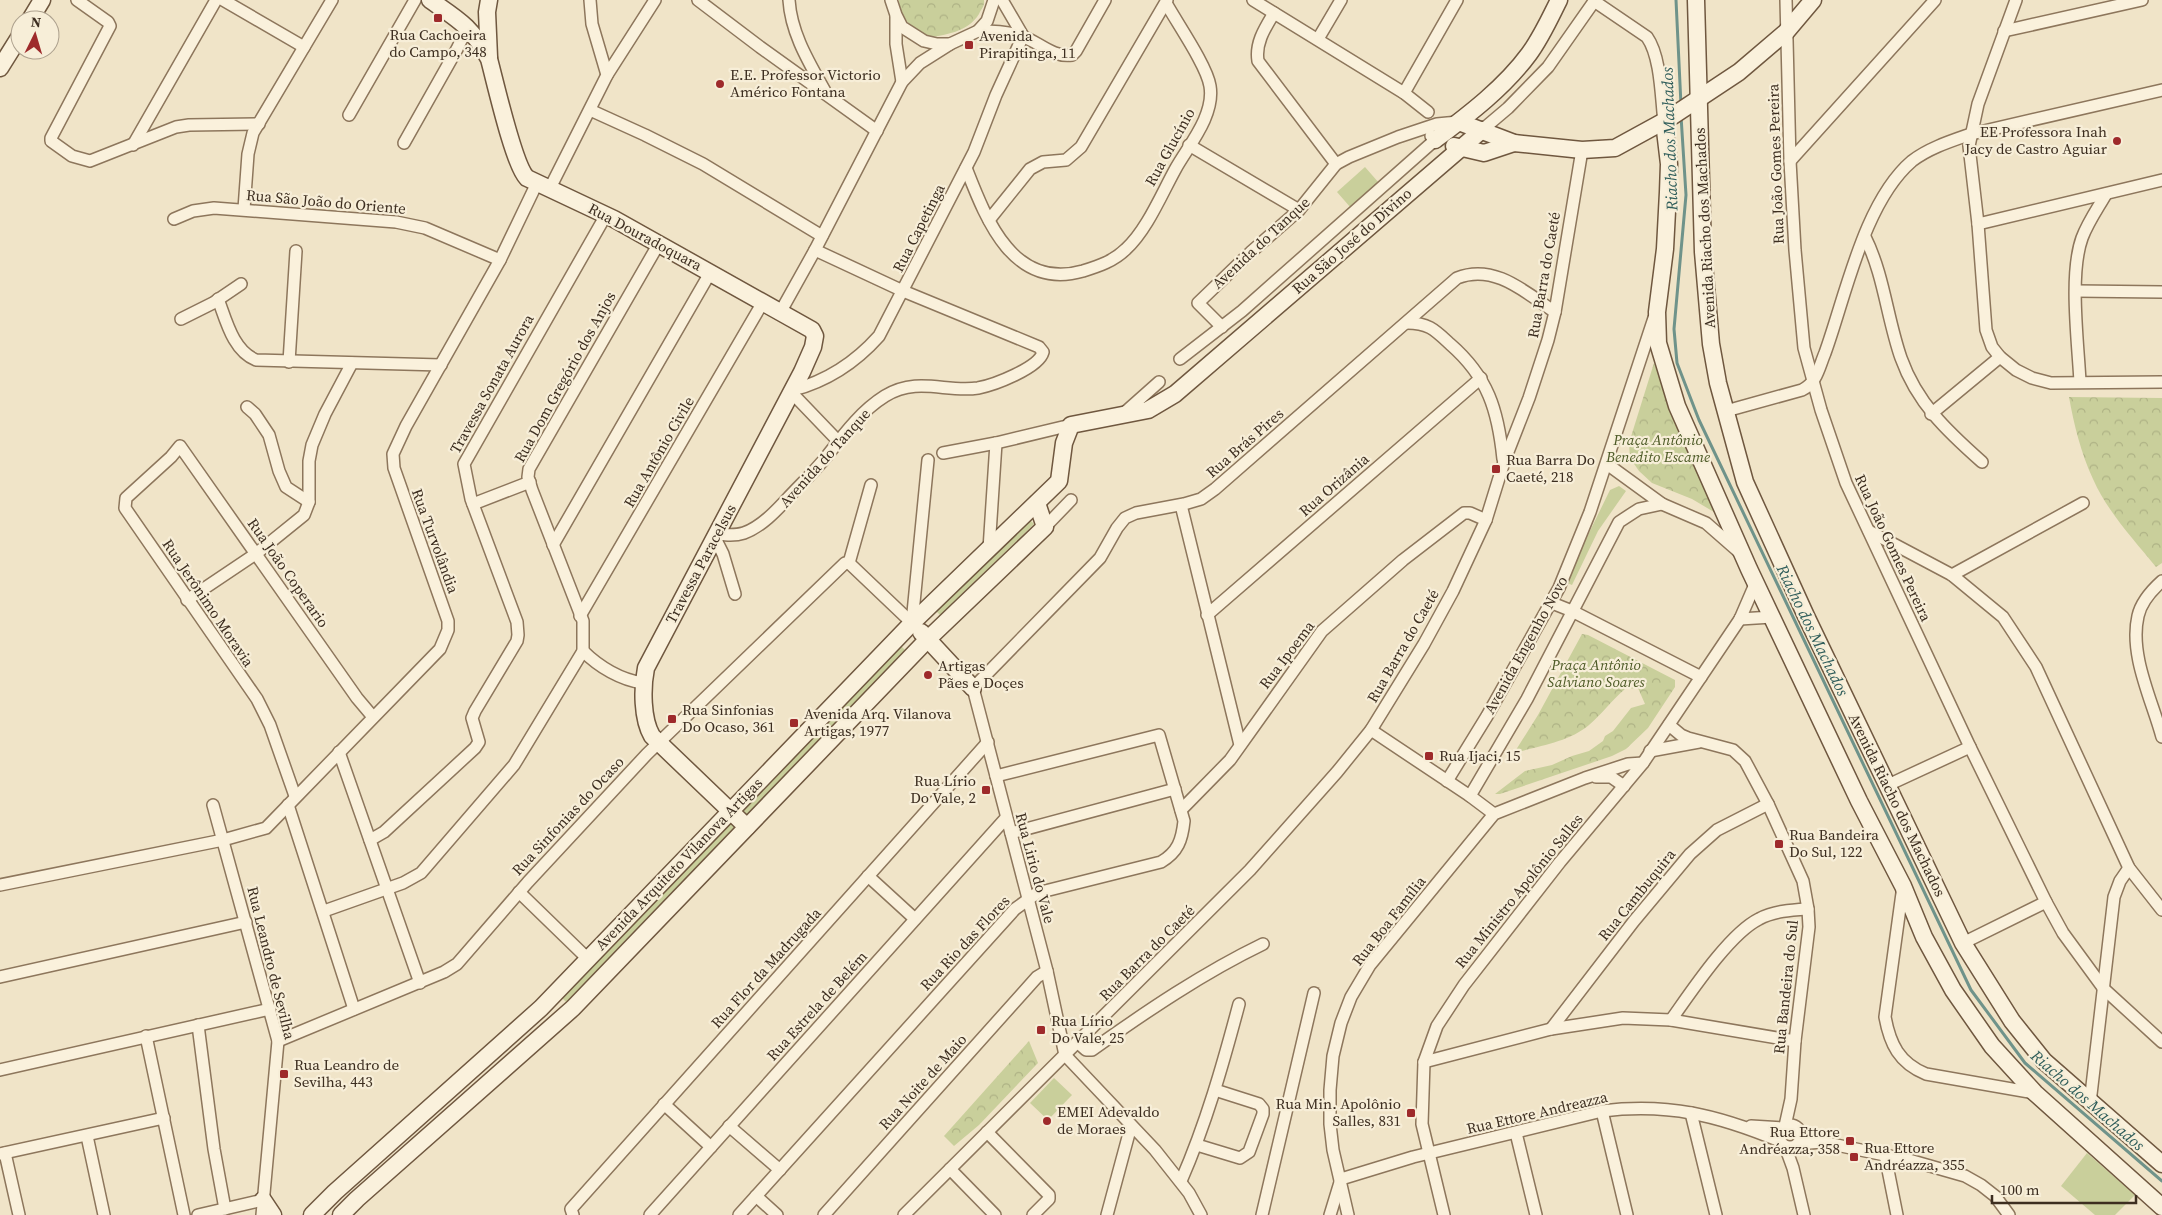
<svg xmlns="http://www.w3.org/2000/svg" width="2162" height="1215" font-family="'Source Serif 4',serif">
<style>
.green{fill:#c9cf9b}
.park{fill:url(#park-crowns)}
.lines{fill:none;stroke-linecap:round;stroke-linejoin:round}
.stream{stroke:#6f938a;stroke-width:3}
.street-casing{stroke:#8d765c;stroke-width:14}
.secondary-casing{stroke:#6f573f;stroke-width:19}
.street{stroke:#faf1dc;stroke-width:11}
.secondary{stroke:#faf1dc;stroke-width:16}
.poi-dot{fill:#9e2a2b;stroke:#f7eed8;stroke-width:2}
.labels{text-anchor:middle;stroke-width:4.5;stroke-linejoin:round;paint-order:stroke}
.poi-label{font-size:15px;fill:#3d2e20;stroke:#f7eed8;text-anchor:start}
.street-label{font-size:15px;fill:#3d2e20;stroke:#f7eed8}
.park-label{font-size:15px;font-style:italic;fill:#4d5a26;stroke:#f7eed8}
.water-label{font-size:16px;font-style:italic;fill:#2f5d5a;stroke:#f7eed8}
</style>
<defs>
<pattern id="park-crowns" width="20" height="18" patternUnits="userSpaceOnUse" patternTransform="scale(1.25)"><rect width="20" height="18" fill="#c9cf9b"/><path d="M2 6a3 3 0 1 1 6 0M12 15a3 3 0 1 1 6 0" fill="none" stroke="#aeb285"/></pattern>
</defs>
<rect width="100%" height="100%" fill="#f0e4c8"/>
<g class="green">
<polygon points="1365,167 1379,183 1351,208 1337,192"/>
<polygon points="1619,486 1626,491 1598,531 1572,585 1565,582 1610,490"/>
<polygon points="1030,520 1034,524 940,615 936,611"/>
<polygon points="901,646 905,650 566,1002 562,998"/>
<polygon points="1054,1078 1072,1095 1048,1120 1030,1103"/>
<polygon points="2087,1153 2135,1195 2115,1215 2095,1215 2061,1186"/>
</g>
<g class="park">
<path d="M899,0h85c1,6 -3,9 -5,14 -11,18 -34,21 -53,24 -13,-10 -27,-20 -27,-38z"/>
<polygon points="1654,363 1719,515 1692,499 1652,483 1639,471 1630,458 1629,443"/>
<path d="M2069,397l93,1v165l-6,4c-22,-27 -49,-56 -63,-88 -12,-26 -19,-54 -24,-82z"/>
<path d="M1582,634l6,1 87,45v7l-27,41 -22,21 -14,7 -112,38h-5l30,-23 27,-6 20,-9 17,-5 14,-10 2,-5 8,-5 18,-23 14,-4 -7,-16 -13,1c-13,11 -23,25 -36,36 -20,17 -50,21 -75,28l24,-38z"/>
<polygon points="1029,1041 1038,1063 979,1125 954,1146 944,1136"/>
</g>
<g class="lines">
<g class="stream">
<polyline points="1676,0 1681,105"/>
<polyline points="1681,116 1686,195 1674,329 1677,363 1699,420 1971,990 2025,1063 2162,1181"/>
</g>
<g class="street-casing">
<g id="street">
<polyline points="77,0 108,22 110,26 51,138 51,141 72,156 90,161 176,127 189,125 259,124"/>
<polyline points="223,0 304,47"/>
<polyline points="590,0 592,24 607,75"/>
<polyline points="698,0 760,47 877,131"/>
<path d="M789,0c2,34 21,64 37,93"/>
<polyline points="891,0 896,15 902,27 924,41 937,44 950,44 978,31 987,21 994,0"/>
<polyline points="1002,0 1023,36"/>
<polyline points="1253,0 1404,93 1428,112"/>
<polyline points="1786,0 1790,161 1795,250 1804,348 1821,410 1846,483 1970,747 2046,902 2063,933 2104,989 2162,1042"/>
<polyline points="2016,0 1978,104 1969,146 1978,224 1986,330 1992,347 2000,357 2016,370 2032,378 2051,383 2162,382"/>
<path d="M1594,1l53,36c14,20 14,60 17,85"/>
<path d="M1274,13c-9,15 -19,30 -16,48l78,103"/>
<polyline points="896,17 896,44 902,82"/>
<path d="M978,31c15,0 28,0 43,5 17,5 31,22 51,19l4,-4 29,-51"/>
<polyline points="2004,31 2142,0"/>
<polyline points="1318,39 1341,0"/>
<polyline points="1404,93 1457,0"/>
<polyline points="590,110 645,135 703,164 822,236"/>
<polyline points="349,115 415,0"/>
<polyline points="1482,130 1508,108 1548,67 1595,0"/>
<polyline points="404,143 457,49 468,26"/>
<polyline points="133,145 216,0"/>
<polyline points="1189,145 1299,210"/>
<polyline points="1790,161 1935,0"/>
<path d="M966,168c20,51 47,123 117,103 16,-5 31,-10 43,-22 21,-19 36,-56 50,-81 13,-23 39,-53 34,-82 -3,-20 -33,-63 -44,-83"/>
<polyline points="550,188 607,75 655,0"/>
<polyline points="244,209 248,154 253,133 332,0"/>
<polyline points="174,219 193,211 214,208 396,222 425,228 500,260"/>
<polyline points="989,220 1030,169 1043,162 1066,160 1081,147 1167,0"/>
<polyline points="1978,224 2162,180"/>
<path d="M1865,237c19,38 22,81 36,121 16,45 46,73 81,104"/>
<polyline points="2076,291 2162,292"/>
<path d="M218,299c8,21 15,52 38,61l185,5"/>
<polyline points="781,311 815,250 902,82 920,63 950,44"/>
<polyline points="181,319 213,303 241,284"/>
<path d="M1407,323c22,0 28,7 43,21 38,33 48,66 53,115"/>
<polyline points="1222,327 1198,303 1251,252 1299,210 1336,164 1349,157 1398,137 1437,124 1458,122"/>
<polyline points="1180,359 1242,311 1435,140 1431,136"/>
<polyline points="289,362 296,251"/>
<path d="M2080,382c-2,-40 -11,-108 2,-144 6,-16 16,-30 24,-44"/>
<path d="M793,390c34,-9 62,-27 86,-54l95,-184 22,-57 27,-59"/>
<polyline points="791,392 838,441"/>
<polyline points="247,407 255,414 269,435 279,471 286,487 309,502"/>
<path d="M1726,411l76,-21c15,-7 17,-23 23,-37 21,-58 39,-151 87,-192 17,-13 39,-20 59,-27l191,-44"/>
<polyline points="1123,414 1159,382"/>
<polyline points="1931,414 2000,357"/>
<polyline points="943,453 996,443 1071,425"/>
<polyline points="1607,464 1662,504 1706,523 1738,551"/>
<polyline points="473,504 530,482"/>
<polyline points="1181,505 1240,745"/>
<polyline points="1045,527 1071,500"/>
<polyline points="1869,531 1952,575 2003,617 2036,667 2129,868 2162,910"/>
<path d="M717,534c9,1 18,2 27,-1 17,-6 32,-22 44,-35 13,-14 27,-27 39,-42 17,-22 34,-45 58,-60 33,-20 61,-3 93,-8 16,-3 61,-20 65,-36l-4,-5 -136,-56 -88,-41"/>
<polyline points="715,538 723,554 735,594"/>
<polyline points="553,545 710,273"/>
<polyline points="989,549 996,443"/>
<polyline points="849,563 912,623"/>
<polyline points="849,563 871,485"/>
<polyline points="1952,575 2083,503"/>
<path d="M2162,581c-10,9 -21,21 -24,35 -9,39 14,84 24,121"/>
<polyline points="187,600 257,553 304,515 309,502 309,461 312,445 325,414 352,363"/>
<polyline points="1552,603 1572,611 1701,677"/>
<polyline points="1207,615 1481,378"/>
<polyline points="580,616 763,302"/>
<polyline points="1740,619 1772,617"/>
<polyline points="912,623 928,460"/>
<path d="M583,651c16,16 38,29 60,32"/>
<polyline points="1669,725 1681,735 1688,738 1733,750 1745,761 1768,804 1803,881 1808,909 1809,927 1795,1041 1791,1099 1785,1126"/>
<polyline points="1371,730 1470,796 1494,814"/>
<polyline points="1650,751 1699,742"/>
<polyline points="339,752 420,983"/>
<polyline points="1596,777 1611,777 1624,786"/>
<polyline points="1447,781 1487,716 1559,588 1590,512 1654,318"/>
<polyline points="1888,785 1970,747"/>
<polyline points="295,796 270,725 257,699 125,508 126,498 171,457 180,446 357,698 373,717"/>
<polyline points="1470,796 1527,699 1619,522 1639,509 1662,504"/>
<polyline points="213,805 278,1041 262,1215"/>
<polyline points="288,805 354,1009"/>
<polyline points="1181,810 1230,760 1322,631 1403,560 1464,513 1470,513 1486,520"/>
<polyline points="1011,833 1175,789"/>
<polyline points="370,840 384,832 475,748 479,742 472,718 475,711 517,641 518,635 517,622 471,499 464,464 606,215"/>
<polyline points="868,876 915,919"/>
<polyline points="0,885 223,840 266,828 440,649 448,630 448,621 394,468 393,454 406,426 500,260 537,183"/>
<path d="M1903,886l-18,131c5,27 14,46 41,57l109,19"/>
<polyline points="519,892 588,959"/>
<polyline points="324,911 403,883 421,873 514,765 583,651 583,621 532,490 528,477 529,469 658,245"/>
<polyline points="1963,943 2046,902"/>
<polyline points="0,977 246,922"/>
<path d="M1671,1020c20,-28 58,-86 88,-101 15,-8 33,-9 49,-10"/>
<polyline points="198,1025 214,1149 225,1209"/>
<polyline points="1551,1029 1634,921 1690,854 1717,830 1768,804"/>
<polyline points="146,1036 184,1215"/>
<polyline points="278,1041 444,972 457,964 528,882 647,754 845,563 849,563"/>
<path d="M1077,1042l9,8h6c55,-39 111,-77 171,-106"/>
<polyline points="1424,1062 1551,1029 1623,1018 1671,1020 1795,1041"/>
<polyline points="0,1070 270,1009"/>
<polyline points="2090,1103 2114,897 2120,881 2129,868"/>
<polyline points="664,1104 711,1147"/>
<polyline points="1602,1111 1627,1215"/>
<polyline points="1691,1113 1716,1215"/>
<circle cx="1790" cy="1136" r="11"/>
<polyline points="729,1126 780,1170"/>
<polyline points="1751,1126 1782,1128"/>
<polyline points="987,1132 1049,1195 1049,1199 1033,1215"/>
<polyline points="1516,1133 1536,1215"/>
<polyline points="87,1136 104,1215"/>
<polyline points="1798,1144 1822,1142 1909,1160 1965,1176 1981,1185 1995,1196 2009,1215"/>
<polyline points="1197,1145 1240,1158 1249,1152 1263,1114 1263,1109 1259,1104 1215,1090"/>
<polyline points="1785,1146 1793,1168 1804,1215"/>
<polyline points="5,1153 19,1215"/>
<polyline points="0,1154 164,1118"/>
<polyline points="1885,1155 1897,1215"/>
<polyline points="950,1169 995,1215"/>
<path d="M1181,1181c25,-57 42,-117 58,-177"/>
<polyline points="756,1196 777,1215"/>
<polyline points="198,1215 263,1200"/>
<polyline points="573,1215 571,1209 988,742"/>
<polyline points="650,1215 1006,818"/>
<path d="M739,1215l276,-306 22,-16 124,-31c17,-10 21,-22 23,-41l-25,-86 -163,41"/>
<polyline points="824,1215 1037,977 1047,971"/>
<polyline points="904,1215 1250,870 1337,772 1371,730 1424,644 1453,591 1486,520 1504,462 1529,398 1548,340 1555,312 1582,150"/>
<polyline points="1107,1215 1131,1126"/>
<path d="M1201,1215l-12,-22 -34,-43 -90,-95 -18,-84 -74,-283 127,-130 17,-30 8,-10 11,-5 48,-9 17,-5 14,-10 242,-211c38,-15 69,15 98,34"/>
<polyline points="1262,1215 1314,993"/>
<path d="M1330,1215l11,-36 72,-22 189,-46c67,-8 115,4 178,30"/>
<polyline points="1348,1215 1333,1150 1330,1124 1330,1090 1333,1056 1341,1023 1351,997 1370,965 1494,814 1585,778 1628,764 1643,763"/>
<polyline points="1444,1215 1422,1124 1424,1062 1437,1026 1464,985 1560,862 1643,763 1740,619 1756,582"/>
</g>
</g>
<g class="secondary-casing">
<g id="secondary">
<path d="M430,0c29,20 42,27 59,59 6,22 25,107 38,119l87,41 198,111 3,6 -2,11 -11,25 -156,296c-4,20 -4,51 6,68l95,91"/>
<polyline points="489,0 487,12 489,57"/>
<polyline points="1696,0 1703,252 1711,344 1718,383 1745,482 1806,616 1963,943 2012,1021 2044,1061 2162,1164"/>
<polyline points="30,20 42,0"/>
<polyline points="0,68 20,36"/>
<polyline points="1459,122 1514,143 1582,150 1615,148 1668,119 1739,72 1786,32 1813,0"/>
<polyline points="1664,122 1669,164 1668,192 1665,249 1657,312 1658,343 1677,406 1749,569 1859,801 1903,886 1924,937 1953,990 1992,1046 2035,1093 2162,1207"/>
<path d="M1435,140c33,-25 69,-52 94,-86 12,-16 21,-36 30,-54"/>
<polyline points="1454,146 1484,153 1514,143"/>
<polyline points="921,632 973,688"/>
<polyline points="263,1200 273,1215"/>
<polyline points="312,1215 335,1192 541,1008 912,623 1055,485 1059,481 1064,443 1071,425 1148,410 1175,394 1482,130"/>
<polyline points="341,1215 357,1199 573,1008 928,639 1045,527 1037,503"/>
</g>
</g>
<use href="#street" class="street"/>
<use href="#secondary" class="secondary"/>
</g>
<g class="poi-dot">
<rect x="433" y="13" width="10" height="10" rx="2.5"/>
<rect x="964" y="40" width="10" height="10" rx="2.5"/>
<circle cx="720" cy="84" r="5"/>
<circle cx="2117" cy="141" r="5"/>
<rect x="1491" y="464" width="10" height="10" rx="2.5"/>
<circle cx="928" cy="675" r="5"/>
<rect x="667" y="714" width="10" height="10" rx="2.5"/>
<rect x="789" y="718" width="10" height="10" rx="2.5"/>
<rect x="1424" y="751" width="10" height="10" rx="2.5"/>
<rect x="981" y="785" width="10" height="10" rx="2.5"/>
<rect x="1774" y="839" width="10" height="10" rx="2.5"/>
<rect x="1036" y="1025" width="10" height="10" rx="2.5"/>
<rect x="279" y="1069" width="10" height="10" rx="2.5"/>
<rect x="1406" y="1108" width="10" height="10" rx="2.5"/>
<circle cx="1047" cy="1121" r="5"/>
<rect x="1845" y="1136" width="10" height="10" rx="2.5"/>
<rect x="1849" y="1152" width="10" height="10" rx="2.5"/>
</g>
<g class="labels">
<g class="poi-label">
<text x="438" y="40" text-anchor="middle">Rua Cachoeira<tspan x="438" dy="17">do Campo, 348</tspan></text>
<text x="979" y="41">Avenida<tspan x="979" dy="17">Pirapitinga, 11</tspan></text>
<text x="730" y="80">E.E. Professor Victorio<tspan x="730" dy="17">Américo Fontana</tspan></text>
<text x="2107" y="137" text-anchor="end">EE Professora Inah<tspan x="2107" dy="17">Jacy de Castro Aguiar</tspan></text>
<text x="1506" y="465">Rua Barra Do<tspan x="1506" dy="17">Caeté, 218</tspan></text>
<text x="938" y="671">Artigas<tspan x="938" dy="17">Pães e Doçes</tspan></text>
<text x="682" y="715">Rua Sinfonias<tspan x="682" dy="17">Do Ocaso, 361</tspan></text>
<text x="804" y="719">Avenida Arq. Vilanova<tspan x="804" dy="17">Artigas, 1977</tspan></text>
<text x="1439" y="761">Rua Ijaci, 15</text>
<text x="976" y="786" text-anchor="end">Rua Lírio<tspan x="976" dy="17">Do Vale, 2</tspan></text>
<text x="1789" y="840">Rua Bandeira<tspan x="1789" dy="17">Do Sul, 122</tspan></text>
<text x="1051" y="1026">Rua Lírio<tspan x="1051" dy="17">Do Vale, 25</tspan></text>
<text x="294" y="1070">Rua Leandro de<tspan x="294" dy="17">Sevilha, 443</tspan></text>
<text x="1401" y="1109" text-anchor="end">Rua Min. Apolônio<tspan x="1401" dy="17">Salles, 831</tspan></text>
<text x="1057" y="1117">EMEI Adevaldo<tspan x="1057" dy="17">de Moraes</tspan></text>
<text x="1840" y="1137" text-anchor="end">Rua Ettore<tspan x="1840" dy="17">Andréazza, 358</tspan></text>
<text x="1864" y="1153">Rua Ettore<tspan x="1864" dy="17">Andréazza, 355</tspan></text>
</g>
<g class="street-label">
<text transform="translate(1170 147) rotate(-61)" y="5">Rua Glucínio</text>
<text transform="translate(1776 164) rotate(-92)" y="5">Rua João Gomes Pereira</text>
<text transform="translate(326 202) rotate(5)" y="5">Rua São João do Oriente</text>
<text transform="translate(919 228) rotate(-63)" y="5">Rua Capetinga</text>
<text transform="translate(1705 228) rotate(-93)" y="5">Avenida Riacho dos Machados</text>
<text transform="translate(645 237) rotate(28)" y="5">Rua Douradoquara</text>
<text transform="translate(1352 241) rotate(-41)" y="5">Rua São José do Divino</text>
<text transform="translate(1261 243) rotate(-43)" y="5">Avenida do Tanque</text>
<text transform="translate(1544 275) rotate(-80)" y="5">Rua Barra do Caeté</text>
<text transform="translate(565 377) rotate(-61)" y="5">Rua Dom Gregório dos Anjos</text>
<text transform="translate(492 384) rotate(-61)" y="5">Travessa Sonata Aurora</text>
<text transform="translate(1245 443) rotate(-41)" y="5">Rua Brás Pires</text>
<text transform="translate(659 452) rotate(-60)" y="5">Rua Antônio Civile</text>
<text transform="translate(825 458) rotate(-48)" y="5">Avenida do Tanque</text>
<text transform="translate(1334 485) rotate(-41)" y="5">Rua Orizânia</text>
<text transform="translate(435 541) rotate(70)" y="5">Rua Turvolândia</text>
<text transform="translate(1893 548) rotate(65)" y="5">Rua João Gomes Pereira</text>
<text transform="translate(701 564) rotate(-62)" y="5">Travessa Paracelsus</text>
<text transform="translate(288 573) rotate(55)" y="5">Rua João Coperario</text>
<text transform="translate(208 603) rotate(56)" y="5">Rua Jerônimo Moravia</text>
<text transform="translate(1526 645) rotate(-61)" y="5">Avenida Engenho Novo</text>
<text transform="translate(1403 646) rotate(-60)" y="5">Rua Barra do Caeté</text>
<text transform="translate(1287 655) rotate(-53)" y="5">Rua Ipoema</text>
<text transform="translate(1897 805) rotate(64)" y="5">Avenida Riacho dos Machados</text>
<text transform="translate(568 816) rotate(-47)" y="5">Rua Sinfonias do Ocaso</text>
<text transform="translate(679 864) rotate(-46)" y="5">Avenida Arquiteto Vilanova Artigas</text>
<text transform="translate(1035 868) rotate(75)" y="5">Rua Lirio do Vale</text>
<text transform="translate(1519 891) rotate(-51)" y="5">Rua Ministro Apolônio Salles</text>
<text transform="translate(1637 895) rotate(-51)" y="5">Rua Cambuquira</text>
<text transform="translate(1389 921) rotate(-52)" y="5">Rua Boa Família</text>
<text transform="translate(965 943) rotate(-47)" y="5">Rua Rio das Flores</text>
<text transform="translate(1147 953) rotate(-45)" y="5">Rua Barra do Caeté</text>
<text transform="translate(271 963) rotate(76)" y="5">Rua Leandro de Sevilha</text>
<text transform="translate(766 968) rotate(-48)" y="5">Rua Flor da Madrugada</text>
<text transform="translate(1786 987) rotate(-84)" y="5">Rua Bandeira do Sul</text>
<text transform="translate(817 1006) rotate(-48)" y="5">Rua Estrela de Belém</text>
<text transform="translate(923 1082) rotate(-48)" y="5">Rua Noite de Maio</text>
<text transform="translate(1537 1113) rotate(-13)" y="5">Rua Ettore Andreazza</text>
</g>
<g class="park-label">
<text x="1658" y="445">Praça Antônio<tspan x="1658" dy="17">Benedito Escame</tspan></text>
<text x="1596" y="670">Praça Antônio<tspan x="1596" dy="17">Salviano Soares</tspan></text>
</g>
<g class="water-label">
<text transform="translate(1669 139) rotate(-92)" y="6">Riacho dos Machados</text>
<text transform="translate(1813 630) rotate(64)" y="6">Riacho dos Machados</text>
<text transform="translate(2088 1100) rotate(41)" y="6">Riacho dos Machados</text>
</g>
</g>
<g transform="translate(35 35) rotate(5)"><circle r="24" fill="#f7eed8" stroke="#ada18e"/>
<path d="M0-4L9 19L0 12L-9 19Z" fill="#9e2a2b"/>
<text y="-8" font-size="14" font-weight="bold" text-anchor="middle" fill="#3d2e20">N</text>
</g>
<path d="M1992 1195v8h144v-8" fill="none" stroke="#3d2e20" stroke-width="2.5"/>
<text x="2000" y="1195" font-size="15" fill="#3d2e20" stroke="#f7eed8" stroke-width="4" paint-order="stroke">100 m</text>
</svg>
